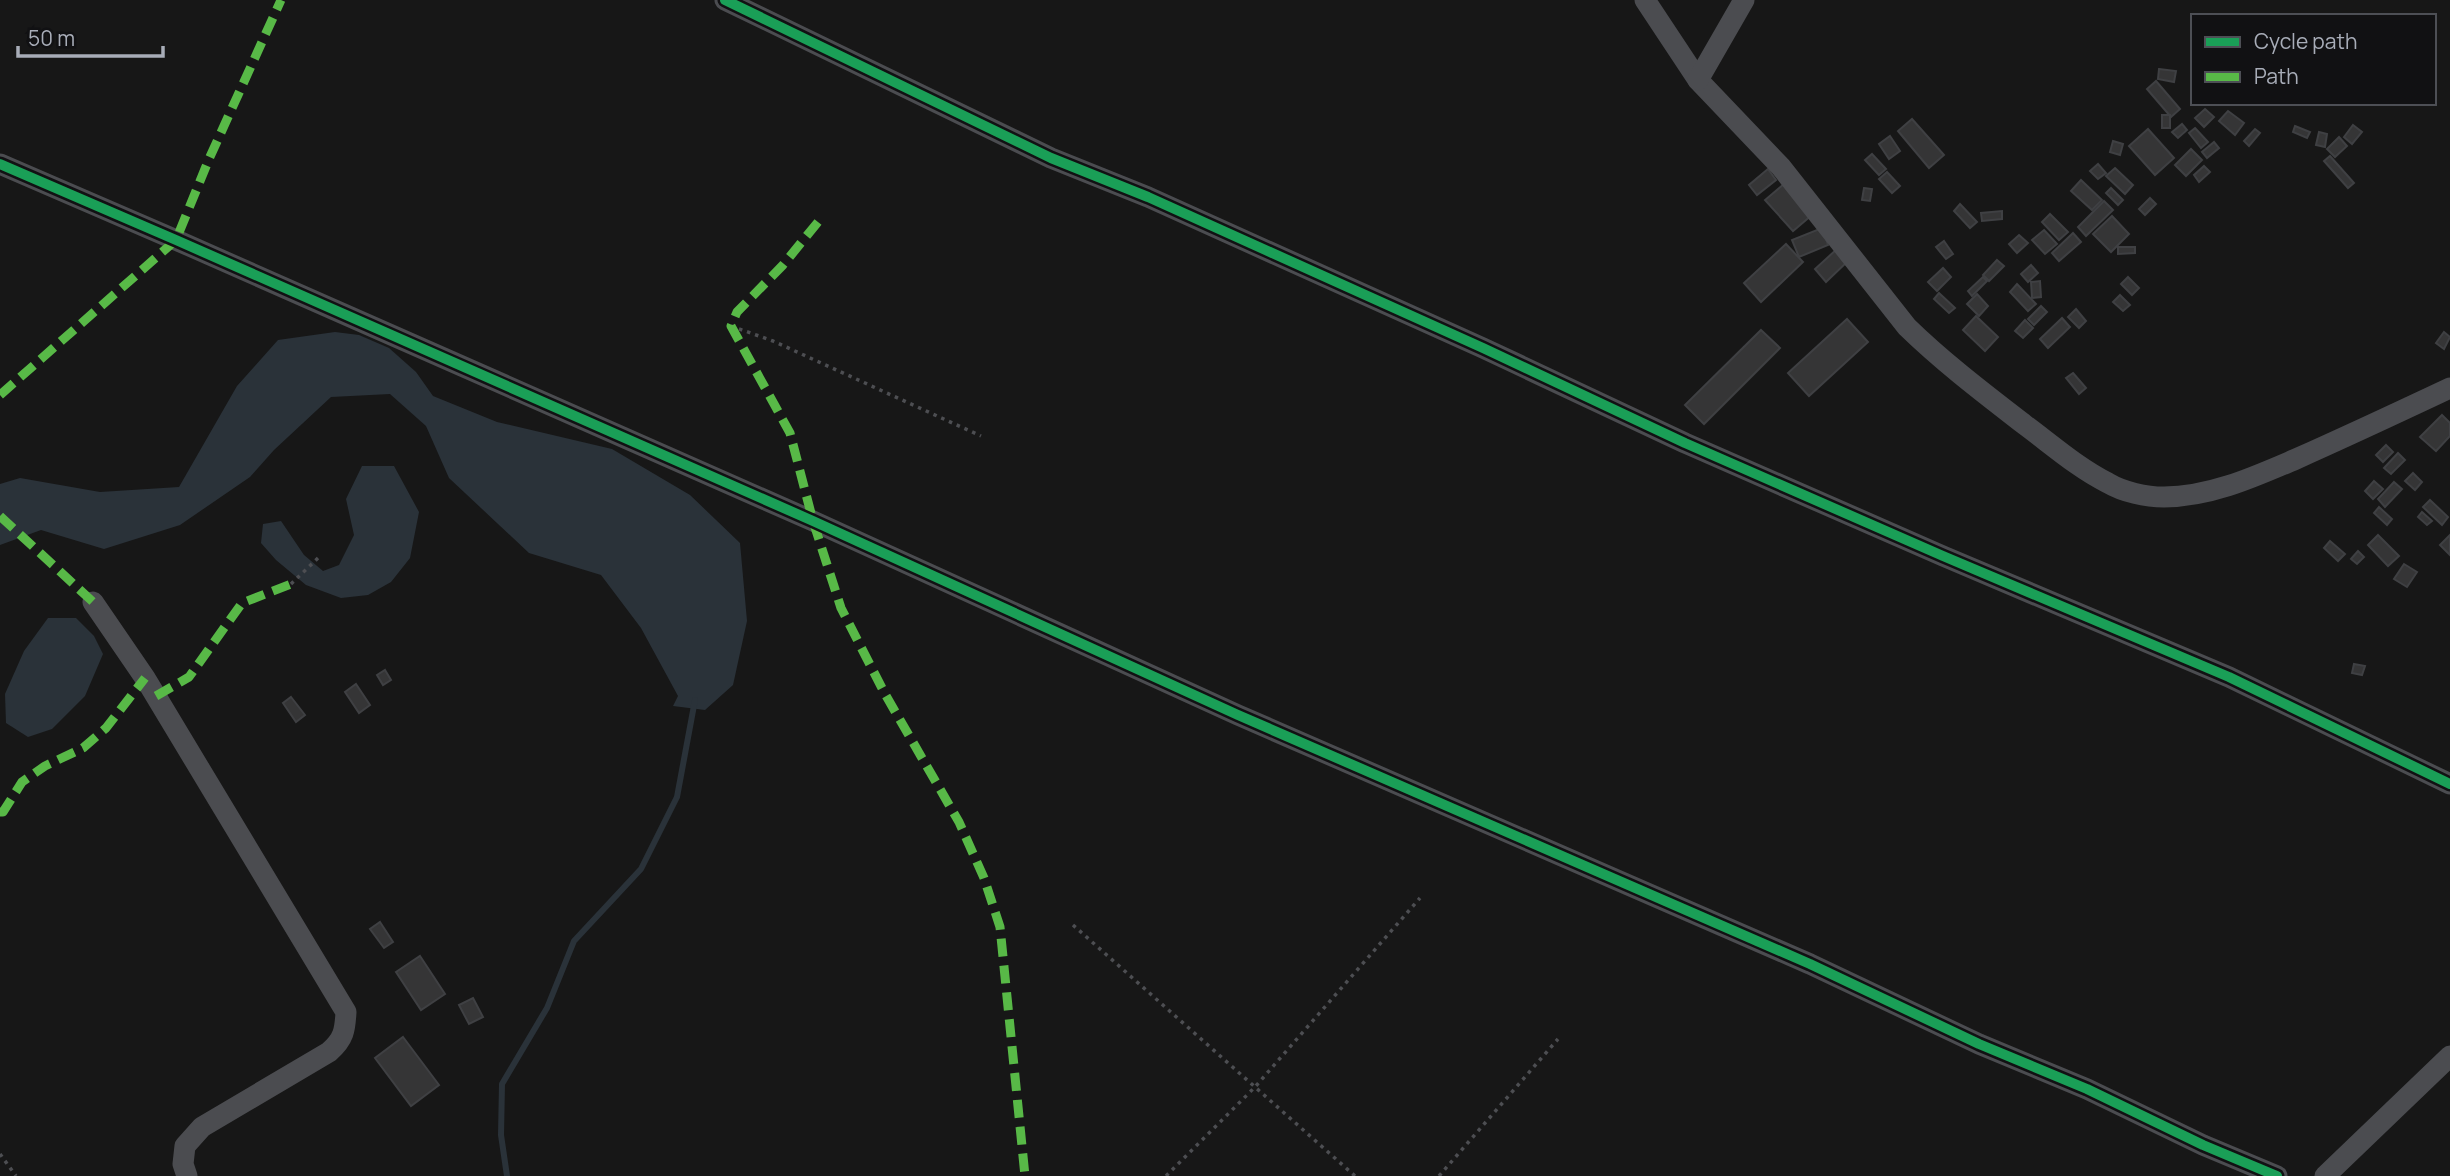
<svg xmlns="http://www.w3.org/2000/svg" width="2450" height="1176" font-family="Manrope,sans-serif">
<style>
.water{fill:#2a3239}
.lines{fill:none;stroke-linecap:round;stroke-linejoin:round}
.stream{stroke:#2a3239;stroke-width:6}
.building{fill:#353536;stroke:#3f4043;stroke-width:2}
.path{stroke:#4d4e52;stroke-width:3.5;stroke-dasharray:3.5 5;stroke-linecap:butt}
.minor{stroke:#4b4c50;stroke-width:21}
.quiet{stroke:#58b947;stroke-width:9;stroke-dasharray:18 9;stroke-linecap:butt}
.cycleway-casing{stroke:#111113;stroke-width:15}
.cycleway{stroke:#1a9f57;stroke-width:10}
</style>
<rect width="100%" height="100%" fill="#171717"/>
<g class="water">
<polygon points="335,332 359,335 389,348 416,372 433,396 497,422 612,449 690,495 740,543 747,621 733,685 705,710 673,706 678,696 641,628 601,575 529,553 449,478 426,426 390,394 331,397 274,450 250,477 180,525 104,549 41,530 0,545 0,484 20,478 100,492 179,487 237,386 278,340"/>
<polygon points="362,466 394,466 419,512 410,558 391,582 368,595 341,598 306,585 276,560 261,543 263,524 281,521 304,555 323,571 339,565 354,535 346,499"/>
<polygon points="48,618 76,618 94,636 103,654 85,696 52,729 28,737 6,723 5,694 24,651"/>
</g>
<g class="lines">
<polyline class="stream" points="507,1176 501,1135 502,1084 547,1008 574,941 641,869 677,797 695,700"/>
</g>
<g class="building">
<polygon points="2159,69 2176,71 2174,82 2158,79"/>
<polygon points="2156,81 2180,109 2171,117 2147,89"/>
<polygon points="2205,109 2214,117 2204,127 2195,118"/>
<polygon points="2228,111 2244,123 2235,135 2219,121"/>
<rect x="2162" y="115" width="8" height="13"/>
<polygon points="1912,119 1944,155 1929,168 1898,131"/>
<polygon points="2182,124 2187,130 2178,138 2172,132"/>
<polygon points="2353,125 2362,132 2352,144 2344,137"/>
<polygon points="2295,126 2310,132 2307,138 2293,132"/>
<polygon points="2195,128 2208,142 2201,148 2189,133"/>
<polygon points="2148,129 2174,158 2155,175 2129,146"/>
<polygon points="2255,129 2260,133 2249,146 2244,141"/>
<polygon points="2319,132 2327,134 2325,147 2316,145"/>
<polygon points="1890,136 1900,151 1889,159 1879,144"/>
<polygon points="2339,137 2347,146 2335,157 2327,149"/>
<polygon points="2113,141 2123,144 2120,155 2110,152"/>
<polygon points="2214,142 2219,148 2207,158 2202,152"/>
<polygon points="2191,149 2202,160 2186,176 2175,165"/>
<polygon points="1872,154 1886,169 1879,175 1865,160"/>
<polygon points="2330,156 2354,183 2348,188 2324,161"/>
<polygon points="2098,164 2106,173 2098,179 2090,171"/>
<polygon points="2204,166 2210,172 2199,182 2194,175"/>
<polygon points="2115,168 2133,185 2125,194 2106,176"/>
<polygon points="1768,169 1776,180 1757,195 1749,185"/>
<polygon points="1887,172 1900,186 1892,193 1879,179"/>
<polygon points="2081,180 2102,200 2092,210 2071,191"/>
<polygon points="1784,184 1812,215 1793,231 1765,200"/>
<polygon points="1864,188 1872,189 1870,201 1862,200"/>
<polygon points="2111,188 2123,200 2118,205 2106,193"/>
<polygon points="2150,198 2156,204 2145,215 2139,209"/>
<polygon points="2104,201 2113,210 2086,236 2078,227"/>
<polygon points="1960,204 1977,222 1970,228 1954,211"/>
<polygon points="2002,211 2002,219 1982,221 1981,213"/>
<polygon points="2050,214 2068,232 2059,240 2042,222"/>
<polygon points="2112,216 2129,234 2111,252 2093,234"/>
<polygon points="1822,228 1828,245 1799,257 1792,240"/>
<polygon points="2044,230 2057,244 2045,254 2032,240"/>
<polygon points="2073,233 2081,242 2059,261 2052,253"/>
<polygon points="2019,235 2028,243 2017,253 2009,244"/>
<polygon points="1944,241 1953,254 1946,259 1936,247"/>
<polygon points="1786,244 1803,262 1761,302 1744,283"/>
<polygon points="2118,247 2135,247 2135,253 2118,254"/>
<polygon points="1837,249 1848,261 1826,282 1815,269"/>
<polygon points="1997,260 2004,266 1989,281 1983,275"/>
<polygon points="2031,265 2038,273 2028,282 2021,274"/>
<polygon points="1943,268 1951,277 1937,291 1928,282"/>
<polygon points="1983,277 1987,281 1972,296 1968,291"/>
<polygon points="2128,277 2139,288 2132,295 2121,284"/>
<polygon points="2040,281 2041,297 2032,298 2031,282"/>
<polygon points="2017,284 2036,304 2028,311 2010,292"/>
<polygon points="1939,293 1955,308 1949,313 1934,299"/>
<polygon points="1977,294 1988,306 1979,316 1967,304"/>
<polygon points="2120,295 2130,305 2123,311 2113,302"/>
<polygon points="2041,306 2047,312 2034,325 2028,319"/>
<polygon points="2076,309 2086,321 2079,328 2068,317"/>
<polygon points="1976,316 1998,337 1985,351 1963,330"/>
<polygon points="2062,318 2070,327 2048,348 2040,339"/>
<polygon points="1847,319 1868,342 1809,396 1788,373"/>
<polygon points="2025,320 2033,328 2023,338 2015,331"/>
<polygon points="1761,330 1780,348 1704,424 1685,405"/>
<polygon points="2444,332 2450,337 2444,349 2436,343"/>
<polygon points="2073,373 2086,388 2079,394 2066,378"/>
<polygon points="2442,415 2450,423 2450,436 2436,451 2420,437"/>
<polygon points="2386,445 2393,452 2383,462 2376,455"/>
<polygon points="2398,453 2405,460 2391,474 2384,468"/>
<polygon points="2413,473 2422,482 2415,490 2405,481"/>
<polygon points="2374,481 2383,489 2373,499 2365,491"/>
<polygon points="2394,482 2402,489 2385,507 2378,499"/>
<polygon points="2430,500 2448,517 2442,525 2423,507"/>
<polygon points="2379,507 2392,519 2387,525 2374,513"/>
<polygon points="2422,512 2432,521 2427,525 2418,517"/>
<polygon points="2378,535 2399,556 2388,566 2368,545"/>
<polygon points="2450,535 2450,555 2440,545"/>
<polygon points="2330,541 2345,554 2338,561 2324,548"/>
<polygon points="2358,551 2364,557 2357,564 2351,559"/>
<polygon points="2404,564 2417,572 2407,587 2394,579"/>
<polygon points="2354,664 2365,666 2362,675 2352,673"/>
<polygon points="385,670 391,680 383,685 377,675"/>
<polygon points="356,684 370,705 359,713 345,692"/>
<polygon points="291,697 305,715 296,722 283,703"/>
<polygon points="380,922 393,942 384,948 370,929"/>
<polygon points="420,956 445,994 421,1010 396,972"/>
<polygon points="473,998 483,1017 469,1024 459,1005"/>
<polygon points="403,1037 439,1085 411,1106 375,1058"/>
</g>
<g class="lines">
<g class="path">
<polyline points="731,326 773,341 981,436"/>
<polyline points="291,584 318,558"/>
<polyline points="1073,925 1355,1176"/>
<polyline points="0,1154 16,1176"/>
<polyline points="1166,1176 1255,1087 1420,898"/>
<polyline points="1439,1176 1558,1039"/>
</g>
<g class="minor">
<polyline points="725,0 1051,158 1148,197 1483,348 1685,443 1943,556 2229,677 2450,784"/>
<path d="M1645,0l53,80 83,87 126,160c37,36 78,67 118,98 27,20 53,43 83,58 15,9 38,14 56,14 46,0 90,-20 132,-38 52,-23 103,-47 154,-71"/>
<polyline points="1698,80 1744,0"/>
<polyline points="0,164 176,240 813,521 1238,715 1810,964 1979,1044 2087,1089 2203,1145 2277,1176"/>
<path d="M93,602l52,76 201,334c-1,18 -2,27 -17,40l-127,75 -17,19 -2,18 4,12"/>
<polyline points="2325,1176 2450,1056"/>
</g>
<g class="quiet">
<polyline points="818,222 783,265 737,312 731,326 790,433 813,521 841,608 885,694 959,822 984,878 1000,927 1025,1176"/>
<polyline points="0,395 176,240 209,159 281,0"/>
<polyline points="0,516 93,602"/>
<polyline points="156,696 189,677 242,603 291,584"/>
<polyline points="0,812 3,812 22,782 45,766 83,748 106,728 145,678"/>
</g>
<g class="cycleway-casing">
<g id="cycleway">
<polyline points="725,0 1051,158 1148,197 1483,348 1685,443 1943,556 2229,677 2450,784"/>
<polyline points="0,164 176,240 813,521 1238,715 1810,964 1979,1044 2087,1089 2203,1145 2277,1176"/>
</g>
</g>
<use href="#cycleway" class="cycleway"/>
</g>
<rect x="2191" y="14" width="245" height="91" fill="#111113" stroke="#4d4f55" stroke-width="2"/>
<rect x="2205" y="37" width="35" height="10" fill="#1a9f57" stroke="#4d4f55" stroke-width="2"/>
<text x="2254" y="49" font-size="21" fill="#a8adb8">Cycle path</text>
<rect x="2205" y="72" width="35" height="10" fill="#58b947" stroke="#4d4f55" stroke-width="2"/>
<text x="2254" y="84" font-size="21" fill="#a8adb8">Path</text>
<path d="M18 46v10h145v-10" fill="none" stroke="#a8adb8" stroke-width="3.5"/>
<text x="28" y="46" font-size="21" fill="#a8adb8" stroke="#111113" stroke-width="5" paint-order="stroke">50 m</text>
</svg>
